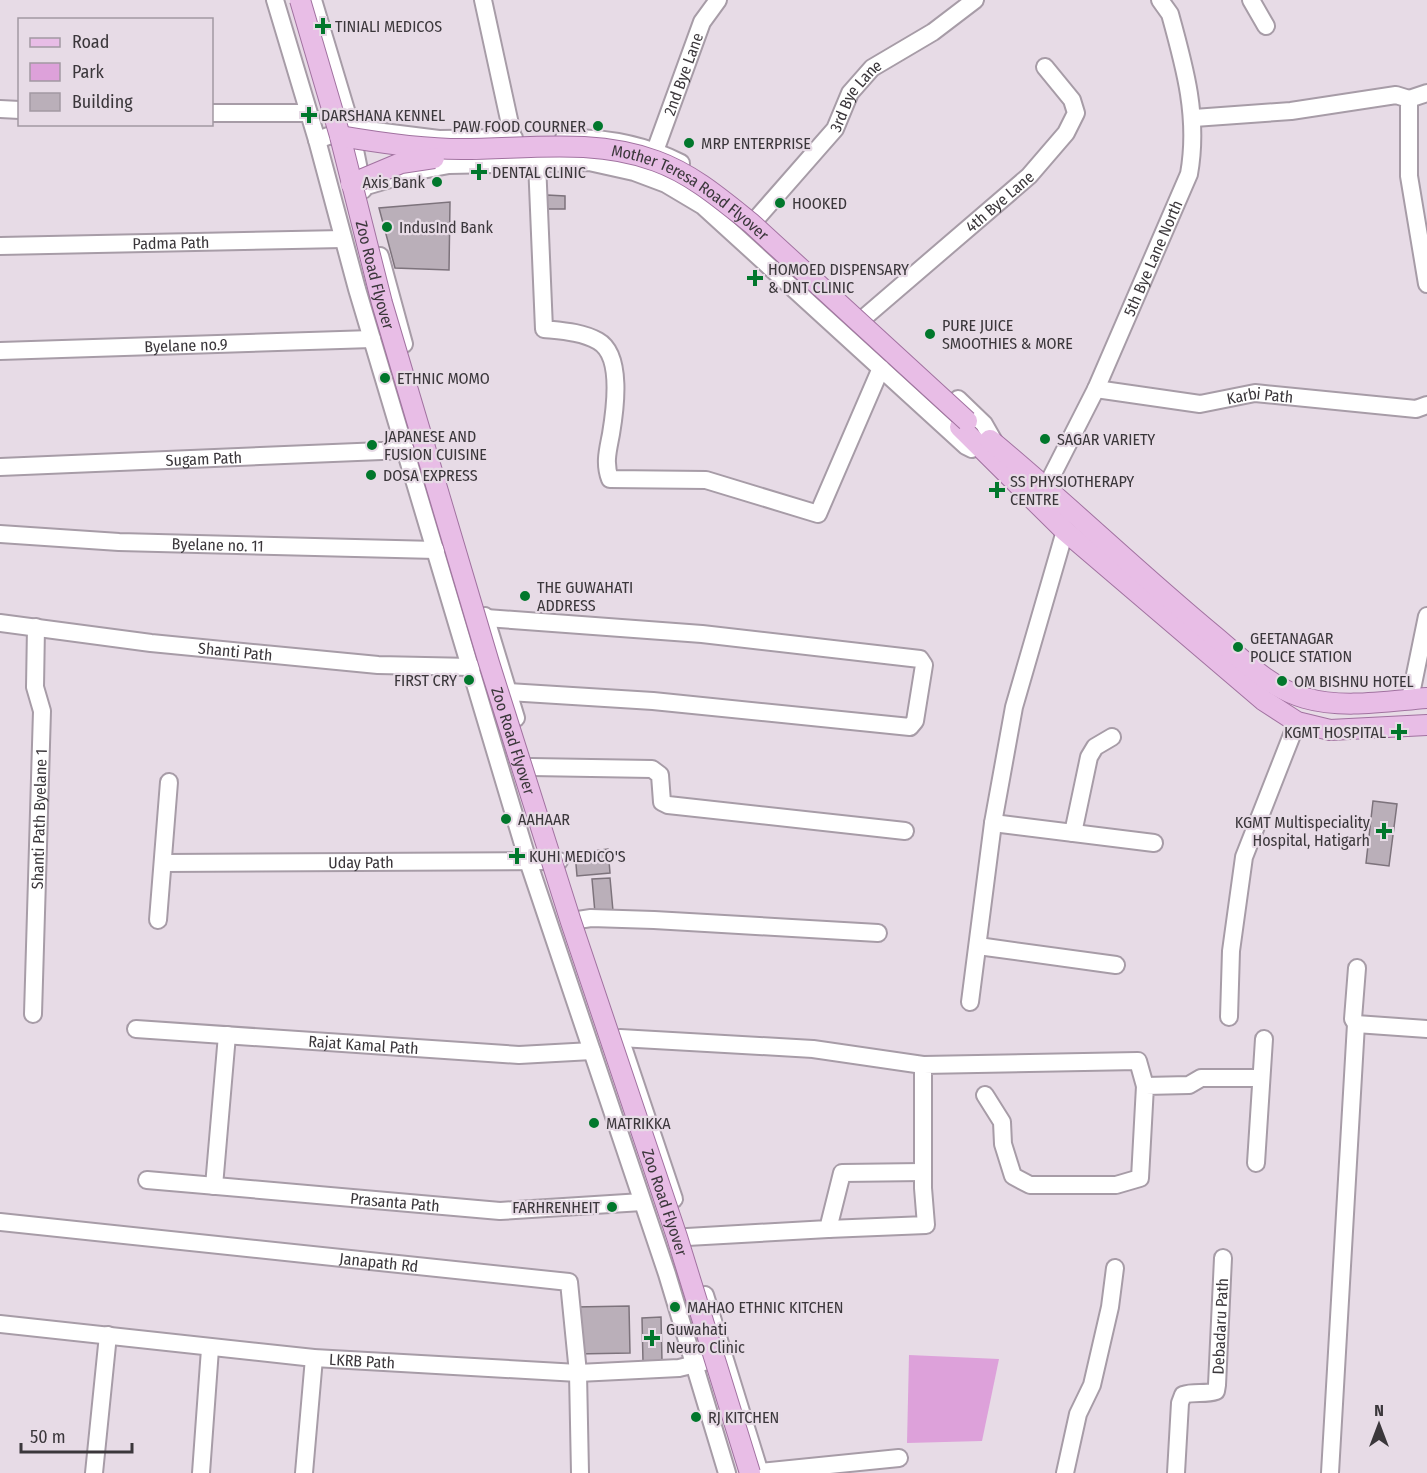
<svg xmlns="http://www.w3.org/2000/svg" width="1427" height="1473" font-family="'Fira Sans Condensed',sans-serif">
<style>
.green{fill:#dda1da}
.building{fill:#baafb9;stroke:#7d737c;stroke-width:1.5}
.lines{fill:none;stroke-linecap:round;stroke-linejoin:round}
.minor-casing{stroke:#a79ca7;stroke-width:20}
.major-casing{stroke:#a172a0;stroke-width:22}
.minor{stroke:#fff;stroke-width:16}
.major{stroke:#e8bde6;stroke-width:20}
.major-bridge-casing{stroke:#a172a0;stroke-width:22;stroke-linecap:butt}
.major-bridge{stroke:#e8bde6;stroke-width:20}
.poi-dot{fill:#01772c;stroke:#e7dbe6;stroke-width:2}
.labels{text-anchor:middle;stroke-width:4.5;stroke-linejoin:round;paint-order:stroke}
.poi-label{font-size:16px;fill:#3b373b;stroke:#e7dbe6;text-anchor:start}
.street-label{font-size:16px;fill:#3b373b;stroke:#e7dbe6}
</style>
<rect width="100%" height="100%" fill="#e7dbe6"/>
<polygon class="green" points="909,1355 999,1359 982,1441 907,1443"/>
<g class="building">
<polygon points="547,195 565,196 565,209 547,209"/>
<polygon points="450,202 449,270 395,268 379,208"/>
<polygon points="1373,801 1397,804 1389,866 1366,863"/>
<polygon points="608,849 610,873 577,876 575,853"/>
<polygon points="610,878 613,911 595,913 592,879"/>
<polygon points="629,1306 630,1353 576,1354 575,1307"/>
<polygon points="661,1317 662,1361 643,1362 642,1318"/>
</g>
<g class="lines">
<g class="minor-casing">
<g id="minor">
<polyline points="275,0 317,140 357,289 528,861 667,1274 727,1473"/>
<polyline points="313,0 349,120 363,190"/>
<polyline points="483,0 513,138"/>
<polyline points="1251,0 1266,26"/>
<polyline points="1409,99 1427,93"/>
<polyline points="0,109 20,110"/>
<polyline points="212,113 308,113"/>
<polyline points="1194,118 1291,111 1396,95 1409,99 1409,176 1427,284"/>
<path d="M564,138c42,-1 80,6 117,25"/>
<polyline points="317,140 351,128 439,139 514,138"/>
<path id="s1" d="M655,151l47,-129 16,-22"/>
<path d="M537,162l7,167c19,2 38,3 54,12 25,14 17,69 13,93 -3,16 -7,29 -1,45l96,1 112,34 63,-146"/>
<polyline points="363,187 417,171 449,165 589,162 634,172 666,184 703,206 966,446 972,449"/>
<path id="s2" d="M757,218l78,-89 15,-36 22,-25 61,-36 42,-32"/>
<path id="s3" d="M0,246l343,-7"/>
<polyline points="380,256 404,344"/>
<path id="s4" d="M866,316l163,-140 37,-43 10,-20 -4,-13 -27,-33"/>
<path id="s5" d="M0,351l372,-12"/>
<path id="s6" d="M1096,389l104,15 55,-11 161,16 11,-4"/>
<polyline points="958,399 984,424 996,445"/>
<path id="s7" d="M0,467l406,-17"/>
<path id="s8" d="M1041,497l55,-108 93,-215c10,-56 -4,-106 -19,-160l-10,-14"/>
<path id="s9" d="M0,534l119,8 317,8"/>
<polyline points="485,616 516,718"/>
<polyline points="486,618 702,634 920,659 924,665 915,721 910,727 653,701 508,692"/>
<path id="s10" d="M0,623l151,20 227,22 94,2"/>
<polyline points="1410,699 1427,616"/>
<polyline points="531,767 652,769 660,775 662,802 668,805 905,831"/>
<polyline points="993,823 1154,843"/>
<polyline points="1073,833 1089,757 1095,747 1112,737"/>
<path id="s11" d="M163,863l396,-2"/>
<polyline points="158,920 169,782"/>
<polyline points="578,920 591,918 654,920 878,933"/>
<polyline points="978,946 1116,965"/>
<polyline points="970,1002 993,823 1014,707 1065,531"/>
<path id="s12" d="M33,1014l9,-303 -7,-24 1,-60"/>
<polyline points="1229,1017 1231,951 1244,857 1297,722"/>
<polyline points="1356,1024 1427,1029"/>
<path id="s13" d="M136,1029l383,26 73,-4"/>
<polyline points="620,1038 813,1049 923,1065"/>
<polyline points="624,1050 674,1199"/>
<polyline points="985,1095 1002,1122 1003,1144 1013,1176 1030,1185 1116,1185 1140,1178 1145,1086 1189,1085 1201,1078 1261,1078"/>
<polyline points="1256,1163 1264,1039"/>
<path id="s14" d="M147,1180l353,31 142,-9"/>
<polyline points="214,1186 227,1035"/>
<path id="s15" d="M0,1222l569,60 9,91 2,100"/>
<polyline points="828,1229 926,1225 923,1188 923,1065 1138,1061 1145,1086"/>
<polyline points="687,1237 828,1229 842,1173 923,1172"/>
<polyline points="705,1295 760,1473"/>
<path id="s16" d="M0,1324l314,34 264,15 101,-5 25,-6"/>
<polyline points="760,1472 899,1458"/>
<polyline points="94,1473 108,1335"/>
<polyline points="201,1473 210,1349"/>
<polyline points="304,1473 314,1358"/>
<polyline points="1065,1473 1078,1414 1092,1385 1110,1307 1115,1268"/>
<path id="s17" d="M1176,1473l4,-70 3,-8c11,-4 22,0 33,-4l1,-6 6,-127"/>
<polyline points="1330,1473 1356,1024 1353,1019 1357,968"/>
</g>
</g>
<g class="major-casing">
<g id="major">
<polyline points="960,427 1065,531 1263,700 1297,722 1330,730 1427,725"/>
<path d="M990,440c76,63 146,131 222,194 28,23 57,54 93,64 38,11 83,3 122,0"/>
</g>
</g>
<use href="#minor" class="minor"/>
<use href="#major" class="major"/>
<g class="major-bridge-casing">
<g id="major-bridge">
<path id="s18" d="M300,0l40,136 42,167 107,360 82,259 106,315 73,236"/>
<path id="s19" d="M340,136c41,7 81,13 122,13 65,0 132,-11 194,12 36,13 65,38 95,62l216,198"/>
<polyline points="351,184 401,163 434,158"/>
</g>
</g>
<use href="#major-bridge" class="major-bridge"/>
</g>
<g class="poi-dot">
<path d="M320 17h6v6h6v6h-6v6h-6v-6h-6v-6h6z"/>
<path d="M306 106h6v6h6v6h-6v6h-6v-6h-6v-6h6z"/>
<circle cx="598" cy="126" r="6"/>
<circle cx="689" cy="143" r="6"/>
<path d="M476 163h6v6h6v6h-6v6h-6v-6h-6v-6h6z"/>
<circle cx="437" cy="182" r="6"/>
<circle cx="780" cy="203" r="6"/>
<circle cx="387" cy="227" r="6"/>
<path d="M752 269h6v6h6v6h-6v6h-6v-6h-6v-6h6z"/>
<circle cx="930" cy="334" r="6"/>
<circle cx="385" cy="378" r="6"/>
<circle cx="1045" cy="439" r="6"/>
<circle cx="372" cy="445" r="6"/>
<circle cx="371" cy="475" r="6"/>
<path d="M994 481h6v6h6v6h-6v6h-6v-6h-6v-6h6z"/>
<circle cx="525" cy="596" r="6"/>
<circle cx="1238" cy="647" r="6"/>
<circle cx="469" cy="680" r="6"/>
<circle cx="1282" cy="681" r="6"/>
<path d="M1396 723h6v6h6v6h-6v6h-6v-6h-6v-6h6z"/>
<circle cx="506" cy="819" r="6"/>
<path d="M1381 822h6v6h6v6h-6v6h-6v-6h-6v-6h6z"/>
<path d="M514 847h6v6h6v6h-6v6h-6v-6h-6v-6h6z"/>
<circle cx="594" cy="1123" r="6"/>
<circle cx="612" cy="1207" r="6"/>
<circle cx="675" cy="1307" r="6"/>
<path d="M649 1329h6v6h6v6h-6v6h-6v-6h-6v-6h6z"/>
<circle cx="696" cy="1417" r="6"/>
</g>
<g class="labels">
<g class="poi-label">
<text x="335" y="32">TINIALI MEDICOS</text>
<text x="321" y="121">DARSHANA KENNEL</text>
<text x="586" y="132" text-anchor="end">PAW FOOD COURNER</text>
<text x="701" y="149">MRP ENTERPRISE</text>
<text x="492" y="178">DENTAL CLINIC</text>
<text x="425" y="188" text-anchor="end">Axis Bank</text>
<text x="792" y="209">HOOKED</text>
<text x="399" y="233">IndusInd Bank</text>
<text x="768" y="275">HOMOED DISPENSARY<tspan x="768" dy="18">&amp; DNT CLINIC</tspan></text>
<text x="942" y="331">PURE JUICE<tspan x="942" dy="18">SMOOTHIES &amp; MORE</tspan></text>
<text x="397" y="384">ETHNIC MOMO</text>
<text x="384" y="442">JAPANESE AND<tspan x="384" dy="18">FUSION CUISINE</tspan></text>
<text x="1057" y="445">SAGAR VARIETY</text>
<text x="383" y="481">DOSA EXPRESS</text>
<text x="1010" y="487">SS PHYSIOTHERAPY<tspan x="1010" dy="18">CENTRE</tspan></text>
<text x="537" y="593">THE GUWAHATI<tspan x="537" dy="18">ADDRESS</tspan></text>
<text x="1250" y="644">GEETANAGAR<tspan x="1250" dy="18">POLICE STATION</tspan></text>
<text x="457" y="686" text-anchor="end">FIRST CRY</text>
<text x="1294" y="687">OM BISHNU HOTEL</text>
<text x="1386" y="738" text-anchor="end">KGMT HOSPITAL</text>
<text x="518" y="825">AAHAAR</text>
<text x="1370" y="828" text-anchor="end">KGMT Multispeciality<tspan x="1370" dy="18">Hospital, Hatigarh</tspan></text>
<text x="529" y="862">KUHI MEDICO'S</text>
<text x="606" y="1129">MATRIKKA</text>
<text x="600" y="1213" text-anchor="end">FARHRENHEIT</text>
<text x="687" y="1313">MAHAO ETHNIC KITCHEN</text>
<text x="666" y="1335">Guwahati<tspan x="666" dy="18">Neuro Clinic</tspan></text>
<text x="708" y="1423">RJ KITCHEN</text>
</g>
<g class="street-label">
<text dy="6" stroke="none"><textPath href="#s1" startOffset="82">2nd Bye Lane</textPath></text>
<text dy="6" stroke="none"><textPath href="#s2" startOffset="158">3rd Bye Lane</textPath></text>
<text dy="6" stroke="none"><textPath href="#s19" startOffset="363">Mother Teresa Road Flyover</textPath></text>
<text dy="6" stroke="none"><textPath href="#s4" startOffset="176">4th Bye Lane</textPath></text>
<text dy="6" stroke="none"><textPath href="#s3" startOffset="171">Padma Path</textPath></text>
<text dy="6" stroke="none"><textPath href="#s8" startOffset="264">5th Bye Lane North</textPath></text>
<text dy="6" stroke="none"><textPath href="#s18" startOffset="285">Zoo Road Flyover</textPath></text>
<text dy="6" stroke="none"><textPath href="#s5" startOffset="186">Byelane no.9</textPath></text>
<text dy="6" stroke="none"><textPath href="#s6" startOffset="166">Karbi Path</textPath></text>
<text dy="6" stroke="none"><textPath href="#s7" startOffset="204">Sugam Path</textPath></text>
<text dy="6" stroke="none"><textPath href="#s9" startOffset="218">Byelane no. 11</textPath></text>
<text dy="6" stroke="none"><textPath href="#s10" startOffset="237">Shanti Path</textPath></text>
<text dy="6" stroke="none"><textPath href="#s18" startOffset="771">Zoo Road Flyover</textPath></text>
<text dy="6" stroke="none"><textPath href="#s12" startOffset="195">Shanti Path Byelane 1</textPath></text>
<text dy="6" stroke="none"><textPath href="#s11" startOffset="198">Uday Path</textPath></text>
<text dy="6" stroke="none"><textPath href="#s13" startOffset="228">Rajat Kamal Path</textPath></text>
<text dy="6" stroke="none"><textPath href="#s14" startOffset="249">Prasanta Path</textPath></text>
<text dy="6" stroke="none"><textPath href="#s18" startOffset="1257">Zoo Road Flyover</textPath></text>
<text dy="6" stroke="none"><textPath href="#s15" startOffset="381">Janapath Rd</textPath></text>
<text dy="6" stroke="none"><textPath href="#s17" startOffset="177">Debadaru Path</textPath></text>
<text dy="6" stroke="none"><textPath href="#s16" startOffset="364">LKRB Path</textPath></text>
</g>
</g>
<rect x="18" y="18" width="195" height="108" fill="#e7dbe6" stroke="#a299a2" stroke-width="1.5"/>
<rect x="30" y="38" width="30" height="9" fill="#e8bde6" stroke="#a299a2" stroke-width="1.5"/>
<text x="72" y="48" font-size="18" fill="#3b373b">Road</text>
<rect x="30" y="63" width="30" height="18" fill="#dda1da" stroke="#a299a2" stroke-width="1.5"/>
<text x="72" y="78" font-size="18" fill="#3b373b">Park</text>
<rect x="30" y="93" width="30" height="18" fill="#baafb9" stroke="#a299a2" stroke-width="1.5"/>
<text x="72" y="108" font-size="18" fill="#3b373b">Building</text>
<g transform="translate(1379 1425)" stroke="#e7dbe6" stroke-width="4.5" paint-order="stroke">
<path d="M0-4.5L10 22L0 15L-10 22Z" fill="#3b373b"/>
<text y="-9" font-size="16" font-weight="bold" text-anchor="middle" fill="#3b373b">N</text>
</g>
<path d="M21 1443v9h111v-9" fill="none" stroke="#3b373b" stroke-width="3"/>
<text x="30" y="1443" font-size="18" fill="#3b373b" stroke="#e7dbe6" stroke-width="4.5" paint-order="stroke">50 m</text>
</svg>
